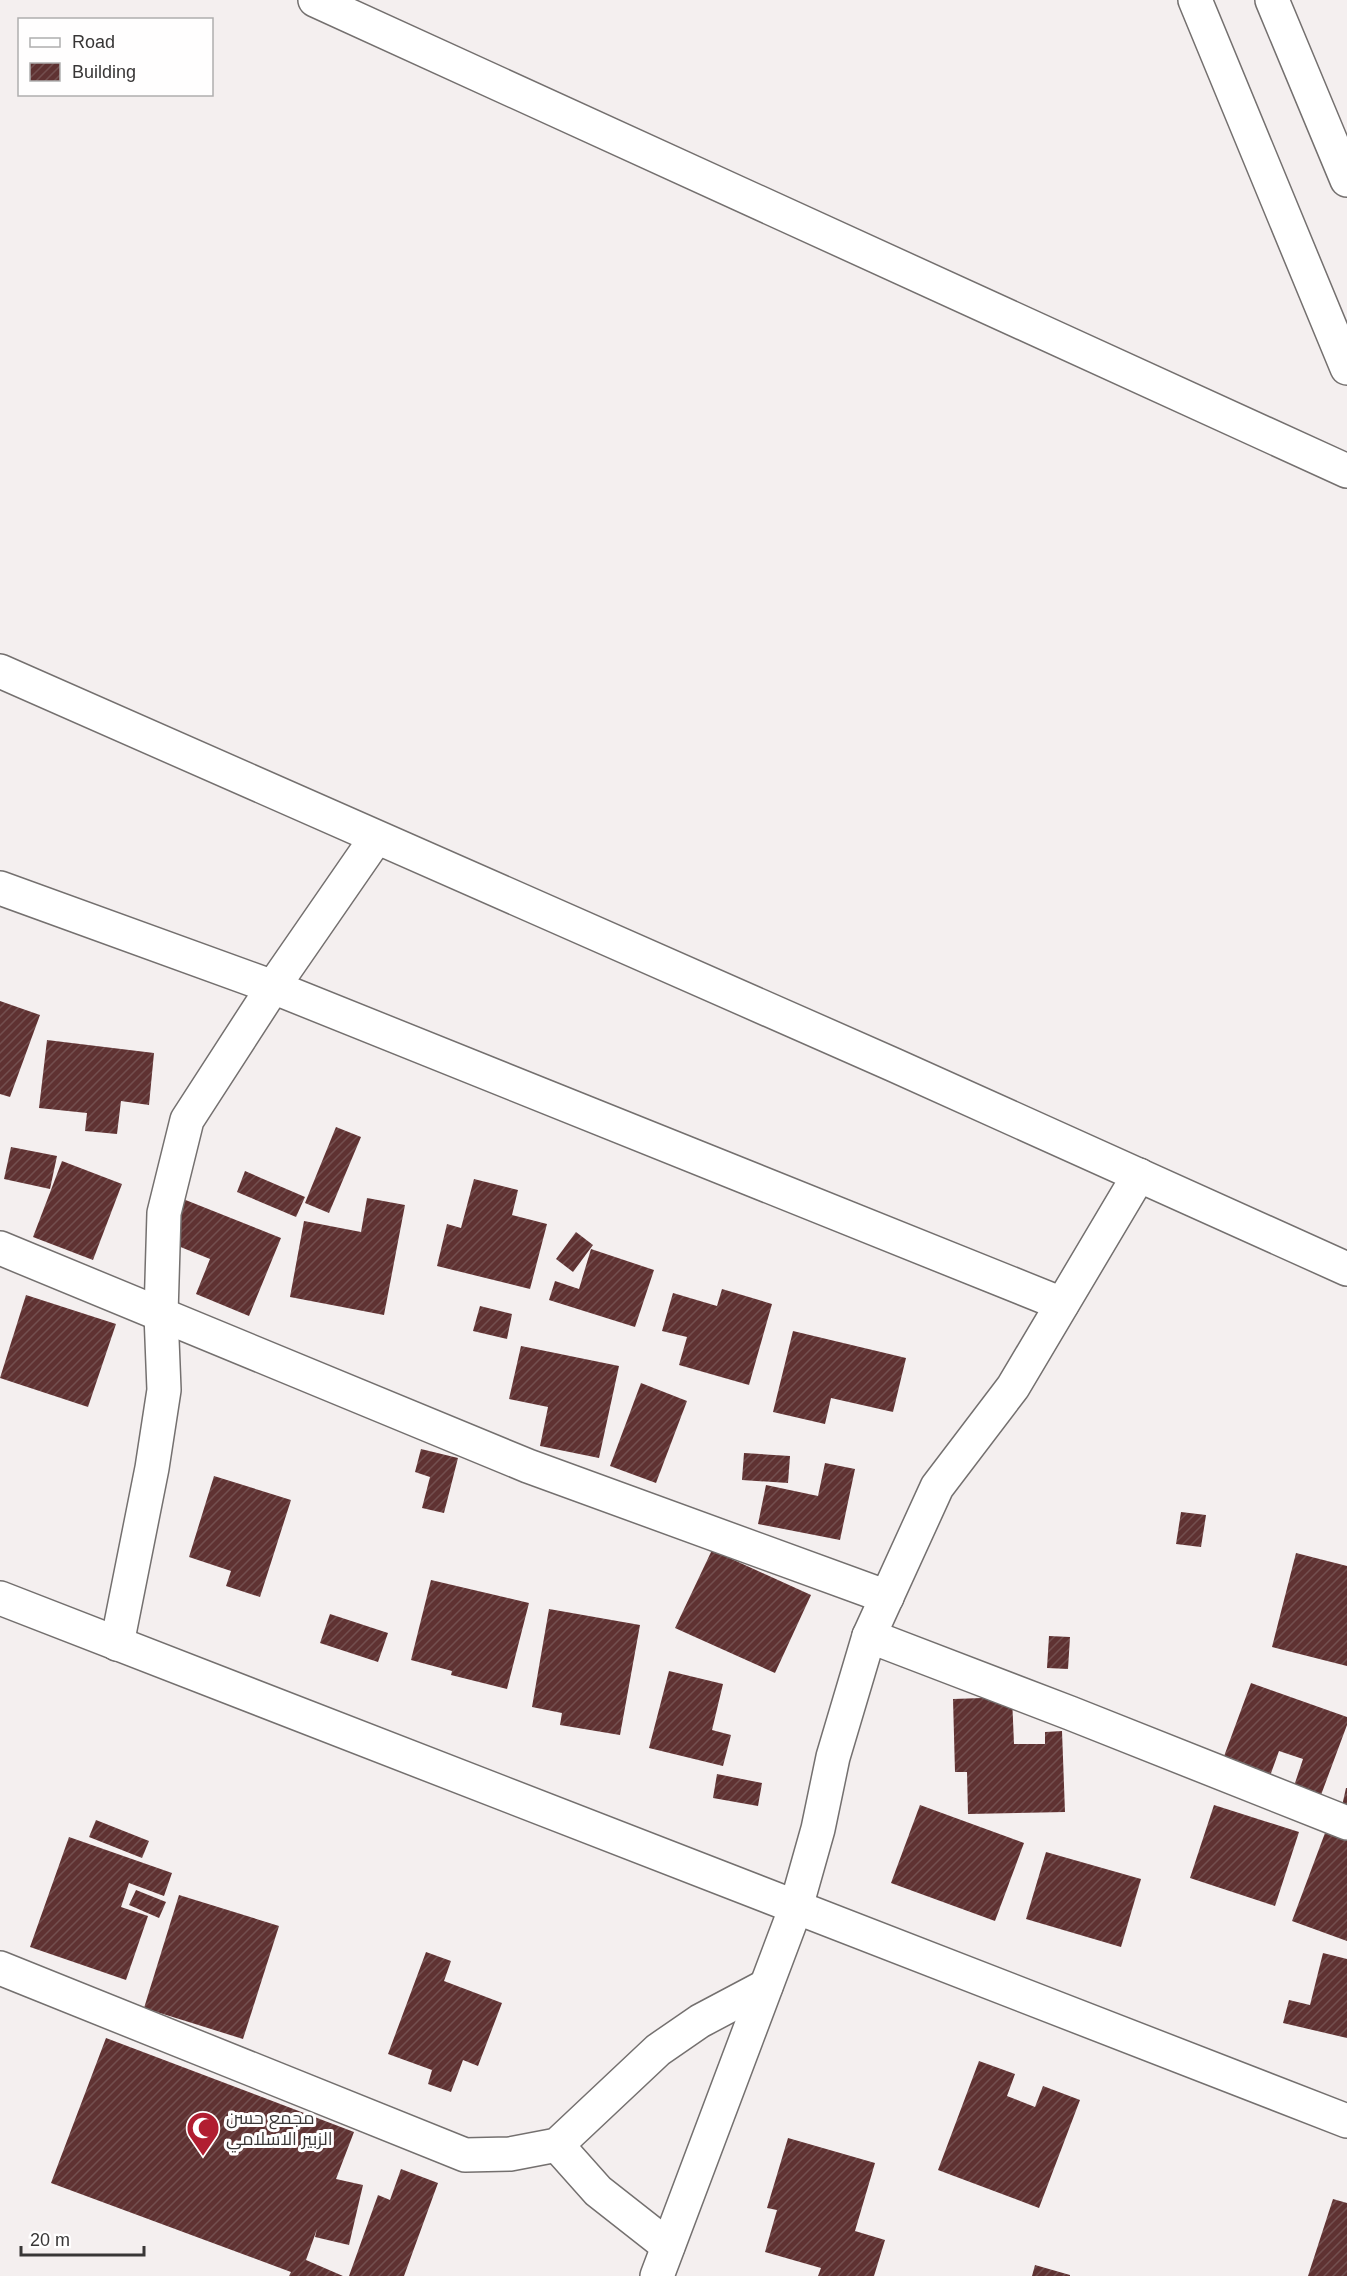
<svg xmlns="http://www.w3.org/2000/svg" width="1347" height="2276" font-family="Arial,Cairo,sans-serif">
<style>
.building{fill:url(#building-hatch)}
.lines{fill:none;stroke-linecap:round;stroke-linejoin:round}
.street-casing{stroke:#74706f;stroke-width:36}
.secondary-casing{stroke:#74706f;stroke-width:36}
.street{stroke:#fff;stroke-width:33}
.secondary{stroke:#fff;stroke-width:33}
.labels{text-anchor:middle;stroke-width:6;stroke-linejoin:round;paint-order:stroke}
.poi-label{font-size:18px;fill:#383636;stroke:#fffefe;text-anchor:start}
</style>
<defs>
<pattern id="building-hatch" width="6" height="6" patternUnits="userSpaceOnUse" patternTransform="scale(1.5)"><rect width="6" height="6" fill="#5f3232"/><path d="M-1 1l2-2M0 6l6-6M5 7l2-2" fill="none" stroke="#734f4f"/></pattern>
</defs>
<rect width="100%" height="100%" fill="#f4efef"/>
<g class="building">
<polygon points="0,1001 40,1015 10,1097 0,1094"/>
<polygon points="47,1040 154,1053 149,1105 121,1101 117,1134 85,1131 87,1113 39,1108"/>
<polygon points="336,1127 361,1137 329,1213 305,1203"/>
<polygon points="11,1147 57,1156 50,1189 4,1179"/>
<polygon points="62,1161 122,1184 93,1260 33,1237"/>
<polygon points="245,1171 305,1197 296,1217 237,1192"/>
<polygon points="474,1179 518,1190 512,1215 547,1224 530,1289 437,1266 447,1224 461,1228"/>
<polygon points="173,1195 281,1238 249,1316 196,1294 210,1259 156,1237"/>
<polygon points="367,1198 405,1205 384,1315 290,1297 304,1221 361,1232"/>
<polygon points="576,1232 593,1245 573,1272 556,1259"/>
<polygon points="591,1249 654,1270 635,1327 549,1300 555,1281 579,1289"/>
<polygon points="722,1289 772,1304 749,1385 679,1365 687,1337 662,1331 673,1293 717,1306"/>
<polygon points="26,1295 116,1324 88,1407 0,1378"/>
<polygon points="480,1306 512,1314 507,1339 473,1331"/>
<polygon points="793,1331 906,1358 893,1412 831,1398 825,1424 773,1412"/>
<polygon points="521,1346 619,1366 599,1458 540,1446 548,1407 509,1399"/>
<polygon points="641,1383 687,1401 656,1483 610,1466"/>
<polygon points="421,1449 458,1458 444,1513 422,1508 430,1477 415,1472"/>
<polygon points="744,1453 790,1456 788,1483 742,1480"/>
<polygon points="825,1463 855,1469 840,1540 758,1524 766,1485 818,1496"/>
<polygon points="214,1476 291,1500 260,1597 226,1586 231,1571 189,1557"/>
<polygon points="1181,1512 1206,1515 1201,1547 1176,1544"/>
<polygon points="712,1550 811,1595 775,1673 675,1628"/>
<polygon points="1296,1553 1347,1566 1347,1666 1272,1647"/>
<polygon points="431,1580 529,1603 507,1689 451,1675 452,1671 411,1660"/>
<polygon points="549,1609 640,1625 620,1735 560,1725 562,1713 532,1707"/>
<polygon points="330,1614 388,1633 378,1662 320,1643"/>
<polygon points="1049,1636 1070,1637 1068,1669 1047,1668"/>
<polygon points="669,1671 723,1684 712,1730 731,1735 723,1766 649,1748"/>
<polygon points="1251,1683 1347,1717 1347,1725 1321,1795 1294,1786 1303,1759 1279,1751 1270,1776 1223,1759"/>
<polygon points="1012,1697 1014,1744 1045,1744 1045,1732 1062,1731 1065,1812 968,1814 967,1772 955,1772 953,1699"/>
<polygon points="717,1774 762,1783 758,1806 713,1798"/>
<polygon points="1346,1788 1347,1788 1347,1807 1342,1806"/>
<polygon points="920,1805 1024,1843 995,1921 891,1883"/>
<polygon points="1214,1805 1299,1832 1275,1906 1190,1878"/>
<polygon points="96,1820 149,1841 142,1858 89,1837"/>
<polygon points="1325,1833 1347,1841 1347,1941 1292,1921"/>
<polygon points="69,1837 172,1873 164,1896 129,1883 121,1907 148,1916 126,1980 30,1947"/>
<polygon points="1046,1852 1141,1879 1121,1947 1026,1919"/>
<polygon points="136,1890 166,1902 159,1918 129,1905"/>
<polygon points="179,1895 279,1926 243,2039 144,2008"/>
<polygon points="426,1952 451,1961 444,1981 502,2003 478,2066 463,2060 451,2092 428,2084 432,2070 388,2054"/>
<polygon points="1323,1953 1347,1959 1347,2038 1283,2023 1289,2000 1310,2005"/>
<polygon points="106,2038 354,2132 336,2179 363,2185 349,2245 315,2237 317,2229 306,2260 343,2276 289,2276 291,2272 51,2183"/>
<polygon points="979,2061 1015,2074 1007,2096 1035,2107 1043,2086 1080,2100 1039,2208 938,2170"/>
<polygon points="788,2138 875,2163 855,2231 885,2240 874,2276 818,2276 821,2268 765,2252 777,2210 767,2208"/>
<polygon points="401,2169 438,2183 404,2276 349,2276 378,2195 390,2200"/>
<polygon points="1333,2199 1347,2203 1347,2276 1308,2276"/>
<polygon points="1035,2265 1070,2275 1070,2276 1032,2276"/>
</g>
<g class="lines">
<g class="street-casing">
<g id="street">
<polyline points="315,0 1347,471"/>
<polyline points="0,671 894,1065 1347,1269"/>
<polyline points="0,888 273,987 1062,1304"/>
<polyline points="0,1248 528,1466 887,1597"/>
<polyline points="0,1598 1347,2121"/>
<polyline points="869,1636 1070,1713 1347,1823"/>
<polyline points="117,1644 152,1468 164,1390 161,1314 164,1213 187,1120 273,987 376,838"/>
<polyline points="0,1968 465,2155 510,2154 557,2145 658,2050 700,2021 766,1986"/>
<polyline points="557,2145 598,2191 668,2246"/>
<polyline points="657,2276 796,1907 818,1829 833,1757 869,1636 937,1487 1013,1387 1139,1175"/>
</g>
</g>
<g class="secondary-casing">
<g id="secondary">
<polyline points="1195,0 1347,368"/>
<polyline points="1272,0 1347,180"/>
</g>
</g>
<use href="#street" class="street"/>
<use href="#secondary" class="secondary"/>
</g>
<defs>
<g id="mosque-pin" transform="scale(1.725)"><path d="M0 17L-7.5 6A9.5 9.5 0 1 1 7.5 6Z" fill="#b11e31" stroke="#fffefe"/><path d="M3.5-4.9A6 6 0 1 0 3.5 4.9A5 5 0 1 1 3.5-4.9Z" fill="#fff"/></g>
</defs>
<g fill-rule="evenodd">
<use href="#mosque-pin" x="203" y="2128"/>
</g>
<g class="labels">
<g class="poi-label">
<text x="226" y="2124">مجمع حسن<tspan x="226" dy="21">الزبير الاسلامي</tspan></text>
</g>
</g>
<rect x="18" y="18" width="195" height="78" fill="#fffefe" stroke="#afaeae" stroke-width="1.5"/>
<rect x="30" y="38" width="30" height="9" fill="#ffffff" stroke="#afaeae" stroke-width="1.5"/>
<text x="72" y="48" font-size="18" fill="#383636">Road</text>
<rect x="30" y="63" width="30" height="18" fill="url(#building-hatch)" stroke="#afaeae" stroke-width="1.5"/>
<text x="72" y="78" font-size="18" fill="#383636">Building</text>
<path d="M21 2246v9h123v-9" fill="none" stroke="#383636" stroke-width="3"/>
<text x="30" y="2246" font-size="18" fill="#383636" stroke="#fffefe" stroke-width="4.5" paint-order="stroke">20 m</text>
</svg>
